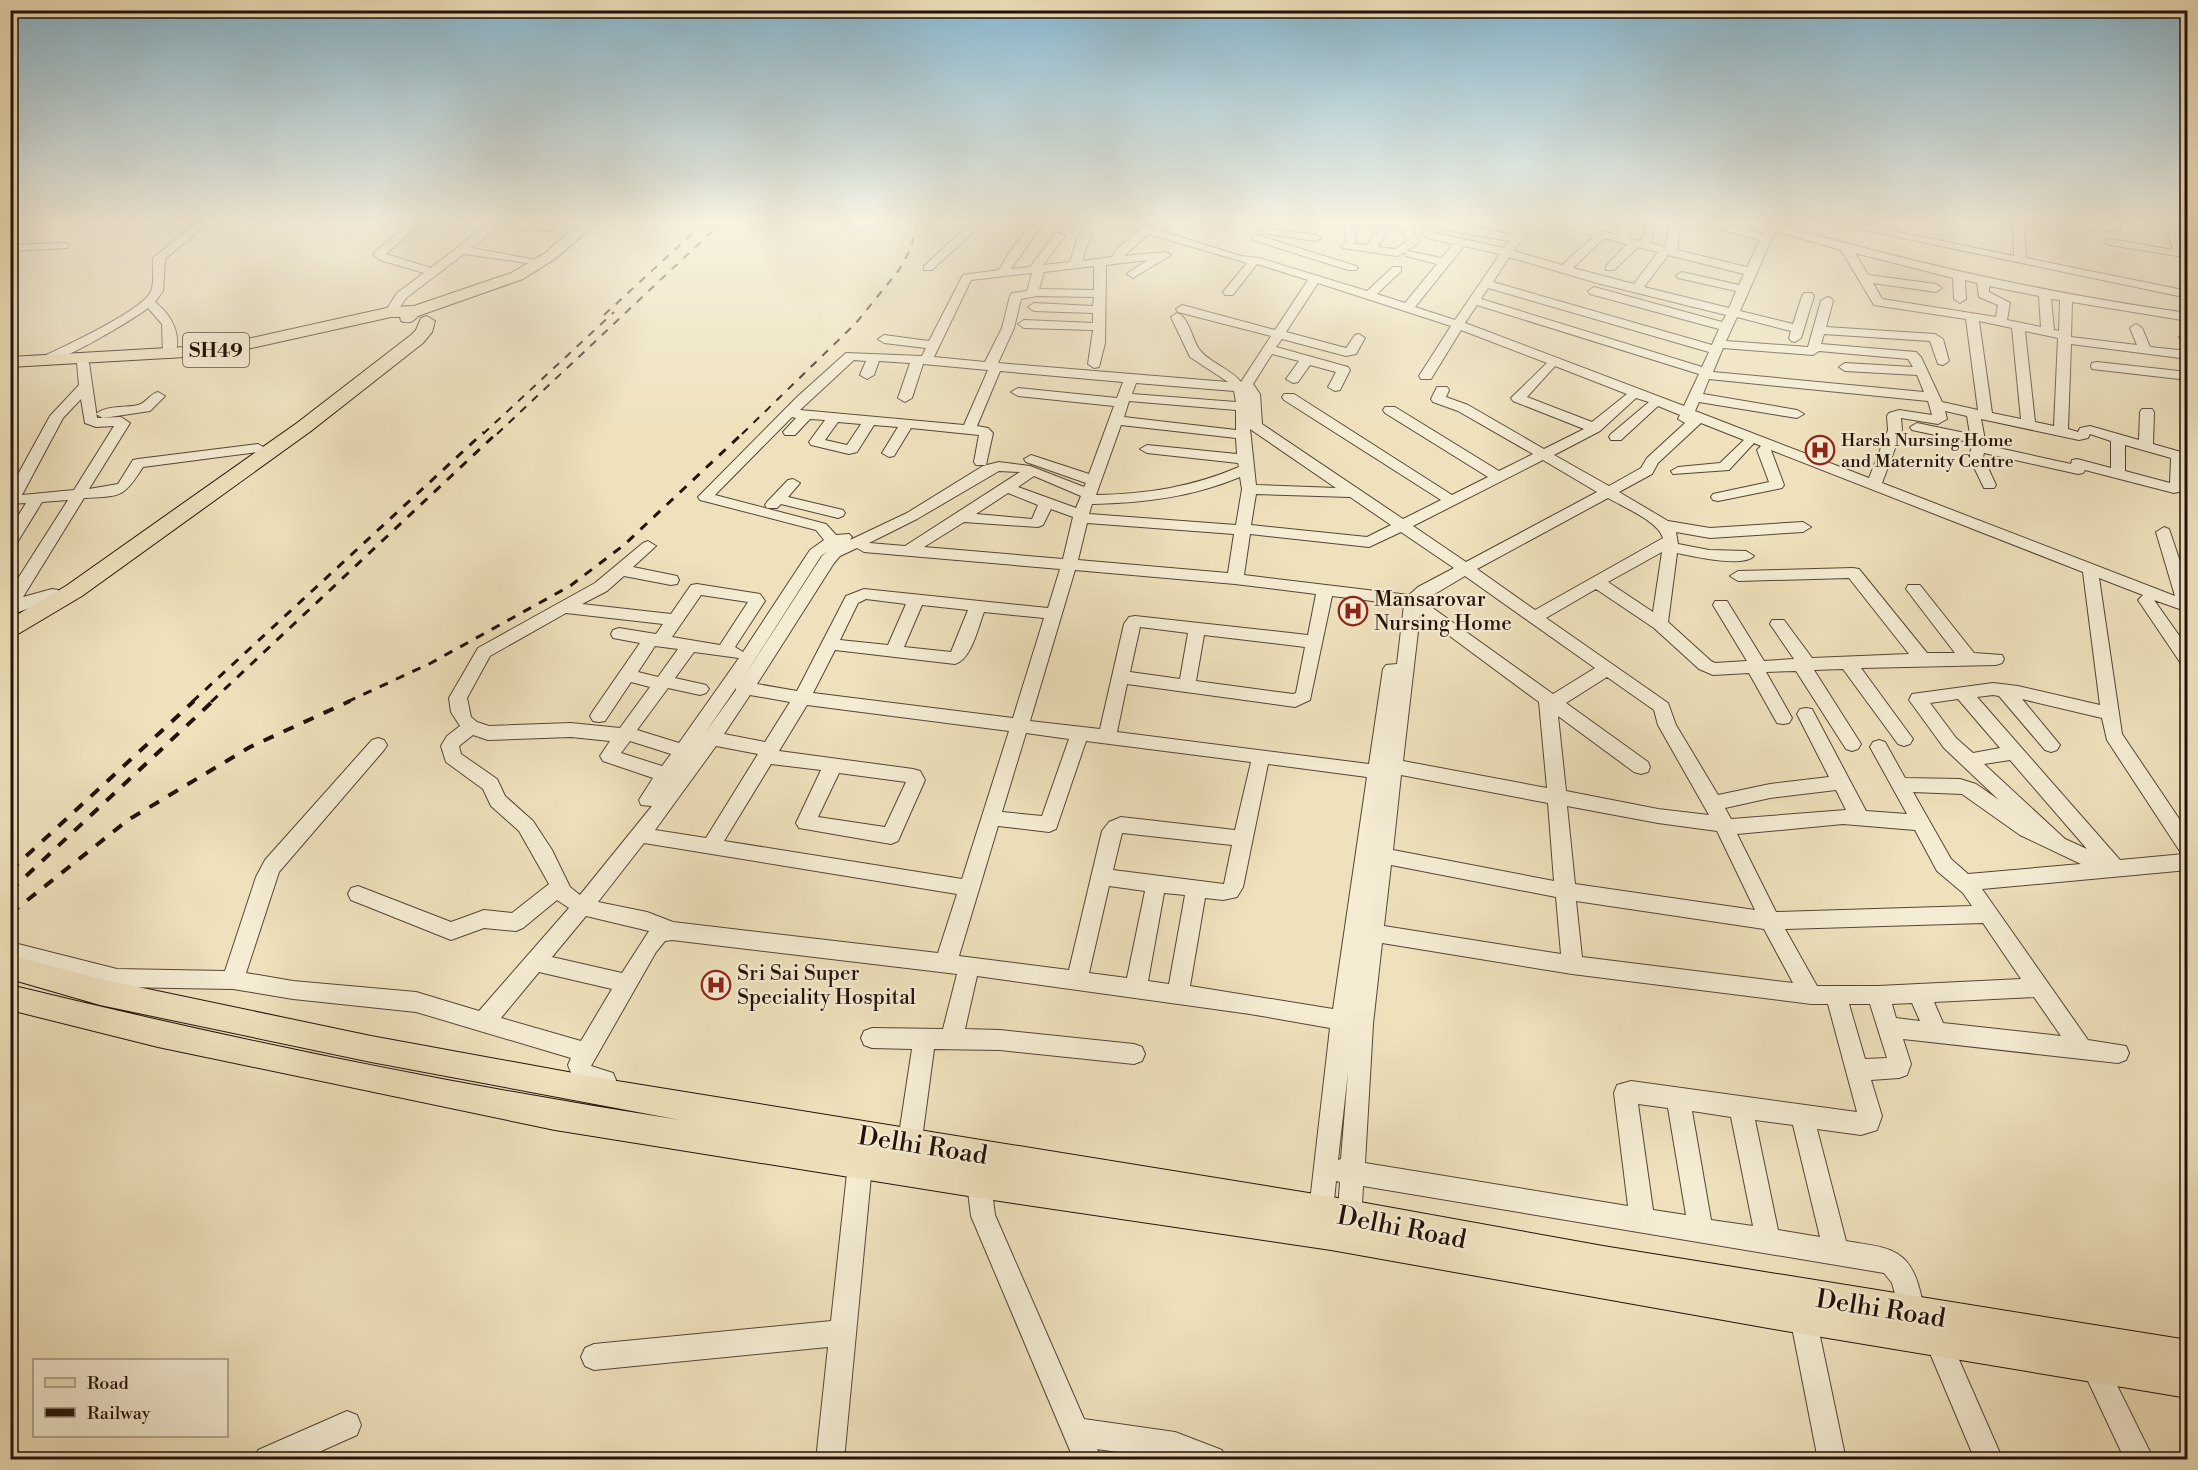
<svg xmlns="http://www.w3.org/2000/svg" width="2198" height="1470" font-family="'Libre Bodoni',serif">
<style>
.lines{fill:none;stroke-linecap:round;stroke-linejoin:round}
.minor-casing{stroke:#564536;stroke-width:2}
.major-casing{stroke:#23110a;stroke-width:2}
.minor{fill:#f4ecd3;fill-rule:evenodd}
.major{fill:#eee1bc;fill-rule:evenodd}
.rail-far2{stroke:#23110a;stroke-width:2;stroke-dasharray:8 8;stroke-linecap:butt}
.rail-far1{stroke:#23110a;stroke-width:3;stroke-dasharray:9 9;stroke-linecap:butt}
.rail{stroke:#23110a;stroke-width:4;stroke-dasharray:11 11;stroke-linecap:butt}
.labels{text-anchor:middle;stroke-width:4.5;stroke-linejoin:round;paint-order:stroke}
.far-poi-label{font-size:18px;fill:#23110a;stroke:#f4ecd3;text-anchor:start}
.shield{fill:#f4ecd3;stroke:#625346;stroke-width:1.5}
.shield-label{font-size:20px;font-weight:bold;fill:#23110a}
.poi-label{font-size:21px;fill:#23110a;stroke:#f4ecd3;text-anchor:start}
.near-street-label{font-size:26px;fill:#23110a;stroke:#f4ecd3}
</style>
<rect width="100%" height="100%" fill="#eee1bc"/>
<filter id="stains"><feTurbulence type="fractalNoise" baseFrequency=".00333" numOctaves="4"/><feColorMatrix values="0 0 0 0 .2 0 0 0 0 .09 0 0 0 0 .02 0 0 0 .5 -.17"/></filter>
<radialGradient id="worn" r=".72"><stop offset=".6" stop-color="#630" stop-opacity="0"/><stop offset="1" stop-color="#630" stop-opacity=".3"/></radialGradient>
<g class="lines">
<g class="minor-casing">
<g id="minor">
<path d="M200,220h12l-47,39 -2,32 -8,11c17,13 28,34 19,55l-5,1 -6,-4 -1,-30 -14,-16c-14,11 -92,58 -106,55l-1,-3 1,-3c21,-10 102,-47 109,-66 4,-9 1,-23 2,-33z"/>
<polygon points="412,220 424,220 386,254 431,268 493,220 549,225 563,220 581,220 549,231 499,227 471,248 537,260 541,261 541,265 464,254 406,298 395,315 391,316 385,312 397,293 424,273 380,260 373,254"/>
<polygon points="974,220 986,220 932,270 924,270 924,266"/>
<path d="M1034,220h11l-34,49 19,-2 25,-33 4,-1 6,3 -22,29 27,-3 9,-28 6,-3 6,3 -9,27 30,-4 6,-9 20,-17 -29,-11h18l24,8 12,-8h14l-16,11 80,25 18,2 108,33 26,-24h8v4l-24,23 28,9 32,-39 -31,-8 -1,-4 -8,4 -54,-8 -2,-2 5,-3 -2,-23h11l1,21 -3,3 14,1 11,-17 4,-1 6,3 -10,17 17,2 12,-8 -10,-21h11l11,22 -12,9 35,7 11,-14 -26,-6 -5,-5 6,-13h11l74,15 5,-7 -33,-8h49l-20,31 48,14 32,-29 -55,-16h20l58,15 7,-15h11l-8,18 14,3 7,-21h8l-5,23 14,4 6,-27h11l-5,30 70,17 13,-27 -73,-20h21l54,14 9,-14h11l-3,5c134,38 270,69 409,88v8l-116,-19 -1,35 66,8 -7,-17 6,-4 6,4 8,19 38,4v8l-117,-15 -3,85 10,3 2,-4 10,-2 49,14 1,-28 2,-3h10l2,3 -1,32 35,10 -6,37 -8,2 -89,-23 -2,3 -5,1 -94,-21 -1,4 13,28 -2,3h-10l-15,-31 3,-11 8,-2 91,20 1,-4 5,-1 34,9v-27l-21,-7 -2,4 -9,2 -98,-21 4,21 -7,4 -66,-14 -2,-3 7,-4 53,11 -3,-18 -22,-5 2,8 -9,5 -37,-6 1,12 -20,53 293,113 -19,-64 8,-5 5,2 19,56v27l-34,-12 34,48v19l-6,-2 -44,-65 5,-5 -44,-17 23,156 66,98v38l-206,19 106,151 38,6 3,7 -3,7 -8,3 -215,-24 8,25 -4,11 -8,3 -28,2 11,36 -5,14 -16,5 -44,-6 29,112c40,7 63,5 74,50 3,12 6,21 1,32l-9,4 -9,-4 -11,-40 -8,-10 -521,-87 -2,37 -3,9 -9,3 -9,-3 -3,-9 3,-41 -4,-1 -4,38 -3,9 -9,3 -9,-3 -3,-9 22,-191 -80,-14 -273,-38 -12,53 35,1 134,14 8,3 3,7 -3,7 -8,3 -134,-14 -66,-1 -14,105 -4,8 -8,3 -8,-3 -4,-8 16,-105 -40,-1 -8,-3 -3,-7 3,-7 8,-3 71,1 14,-55 -285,-34 -7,1 -9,11 -65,114 22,7 3,7 -3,7 -8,3 -31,-9 -6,-16 3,-7 -155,-46 -123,-13 -60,-10 -116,-2 -107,-27v-18l107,27 108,2 31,-94 9,-17 107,-120 6,-2 6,2 3,5 -3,5 -105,122 -33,101 47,8 123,11 63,19 90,-103 -12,-8 -34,28 -7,3 -32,-3 -33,12 -100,-40 -3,-6 3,-6 7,-2 93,36 33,-12 28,3 37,-29 -30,-53 -28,-25 -8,-17 -37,-27 -5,-16 6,-10 13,-10 -9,-14 -2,-14 29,-50 117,-65 48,-40 5,-2 8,5 -23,21 44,9 2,4 -2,4 -6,1 -47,-9 -17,15 -25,13 89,10 20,-29 6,-1 63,10 5,7 -30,46 8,5 67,-102 14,-10 -8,-10 -116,-30 -2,-3 99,-100 49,-44 76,3 4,-8 -42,-5 -6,-4 6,-4 45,6 34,-66 36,-5 12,-20zM1436,228l73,13 -5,7 -69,-15zM1775,231l66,19 33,55 92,14 12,91 -36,-8 -21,-45 -5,-5 -95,-8 3,-10 106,7 8,23 5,1 6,-4 -6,-22 -8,-5 -109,-7 7,-26 -2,-3 -4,-1 -6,4 -13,46 -82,-6 11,-24 54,14 -2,7 2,3 4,1 6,-4 13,-42 -2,-3h-8l-2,3 -9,28 -53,-13zM1148,234l99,29 -24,29 2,3h8l24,-31 51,16 -33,50 -93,-25 -6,4 2,3 93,24 -30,46c-11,-14 -33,-20 -42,-33 -7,-10 -10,-32 -22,-36l-6,4 19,40 38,25 -230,-19 16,-35 7,-29 16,-3 57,1 -1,9 -59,-3 -6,4 6,4 59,2v10l-69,-3 -6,4 6,4 69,2 -5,34 6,4 5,-1 6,-24 1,-78 42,-5 -19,12 -2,2 6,4 38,-23 -6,-3 -41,4zM1604,238l23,6 -21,22v4h8l24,-23 20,5 -24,32 -61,-16zM1464,246l36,8 -45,66 -40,-13zM1855,253l98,25 1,21 6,4 6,-4 -1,-19 12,3 2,14 19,8 -2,12 -114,-18 -9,-16 63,9 6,-4 -6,-4 -68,-9zM1668,255l76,19 -5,11 -57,-13 -6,4 2,2 58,13 -7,17 -85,-21zM1509,257l88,26 129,32 -4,7 -128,-35 -6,4 2,3 129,35 -7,16 -219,-63zM1094,266v24l-55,-1 5,-17zM1032,273l-5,18 -15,2 -2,3 -8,32 -17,34 -51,-5 37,-77zM1318,283l133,43 -32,50 2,3h10l30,-49 86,33 -36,35 2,3 71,28 -40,20 -76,-44 -22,-8 3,-7 -2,-3h-10l-6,12 2,3 25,9 75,43 -34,17 -104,-64h-10l-2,3 2,3 103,64 -36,18 -158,-101h-10l-2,3 2,3 157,100 -38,19 -141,-95 -2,-30 -7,-10 19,-30 27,7 -13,18 7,4 5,-1 12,-17 26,7 -8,15 7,4 5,-1 10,-20 -2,-3 -72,-20 6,-8 64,17 10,-2 9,-16 -6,-4 -4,1 -9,13 -60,-16zM1989,286l50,10 2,31 -34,-7 3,-17 -21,-11zM1488,288l221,64 -7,15 -221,-68zM2051,299l9,1 -1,31 -5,-1zM1477,305l222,69 -15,32 -219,-83zM1979,321l33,7 9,91 -29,-6zM2025,331l33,7 -4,88 -19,-4zM1723,348l90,7 6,-4 89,8 5,8 -68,-4 -6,4 6,4 72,4 7,17 -211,-20zM854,360l12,1 -6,14 7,4 7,-4 5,-14 31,2 -12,35 7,4 7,-4 11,-34 65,6 -24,55 -164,-15zM1555,366l72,28 -35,28 -65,-25zM1000,371l123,11 -6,16 -99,-10 -7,4 7,4 96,10 -25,68 -58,-19 -7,4 2,3 60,21 -2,4 -54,-21 -31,-4 -16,4 -76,47 -57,27 2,-3 -3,-3 -13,1 -10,-11 -111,-29 77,-78 4,1 -13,14 2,3h10l15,-16 15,1 -16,22 2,3 38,9 8,-2 17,-27 24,2 -16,26 7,4 5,-1 17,-28 68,7 -5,27 2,3h10l7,-32 -5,-5 -11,-2zM1709,379l219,22 4,14 -33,-5 -10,3 -2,3 1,14 -19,48 -174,-67 4,-9 98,16 7,-4 -7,-4 -94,-16zM1136,383l98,8 2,11 -104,-8zM1636,398l13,4 -38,32 -2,3 2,3h10l37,-34 22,9 -2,4 7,4 -38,35 -6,10 -32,18 -55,-31 46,-24zM1129,401l107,9v20l-112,-13zM838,422l23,2 -14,21 -22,-5zM1701,423l43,17 -24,23 -42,4 -7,4 2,3 56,-4 25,-27 7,3 -4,4 12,32 -56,12 -2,3 2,3 5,1 64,-13 2,-3 -13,-35 312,122 17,133 -82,-19 -25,-3 -81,11 -3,6 3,4 32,44 55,52 -23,-16 -16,-5 -55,-1 -20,-36 -6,-2 -6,2 -3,5 37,67 -41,-3 -54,-102 -6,-1 -6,1 -3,5 32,63 -59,7 -52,11 -42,-70 -8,-22 -122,-85 50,-29 58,39 45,41 14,6 36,-2 28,50 6,1 6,-1 3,-5 -26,-46 30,-1 50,78 6,2 6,-2 3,-5 -47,-74 29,-1 55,75 6,2 6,-2 3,-5 -52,-71 135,-3 6,-2 2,-4 -2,-4 -28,-2 -54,-68h-12l-2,4 49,64h-28l-68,-84 -6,-1 -115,3 -8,5 8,5 111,-3 60,76 -97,4 -28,-38h-12l-2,4 24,35 -30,2 -37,-60h-12l-2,4 34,56 -32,2 -4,-2 -43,-39 9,-69c15,3 66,15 77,3l-8,-5 -37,-1 -31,-6 -2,-12 34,6 93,-6 8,-5 -8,-5 -93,6 -42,-7 -49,-29 33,-18 6,-11zM1121,425l115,13 1,16 -90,-9 -7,4 7,4 91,10 1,4c-47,20 -92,27 -143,28zM1250,429l86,59 -80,-3zM2125,445l46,13 -1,25 -45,-12zM1543,460l54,32 -131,70 -53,-36zM999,471l21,1 -115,74 -36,-3 48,-24zM1034,476l47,20 -5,12 -58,-21zM1240,477l2,12 -6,36 -147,-11 3,-10c52,-1 100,-7 148,-27zM1008,493l30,12 -6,14 -56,-5zM1256,494l94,3 41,28 -24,12 -116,-12zM1608,498c15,9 50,23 55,40l-128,72 -58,-41zM1051,509l22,8 -10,42 -139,-12 40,-25 74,5 5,-2zM1087,523l147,11 -6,39 -150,-13zM1401,532l53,36 -36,19 -9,8 -165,-20 6,-41 119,13zM857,548l7,4 196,17 -12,39 -184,-19 -18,7 -49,95 -40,-7 77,-121 6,-7zM828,551l-6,5 -82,127 81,-127zM1662,552l-9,60 -45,-30zM1075,570l160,14 81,10 -8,41 -173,-19 -6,1 -5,7 -24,105 -70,-8zM1465,576l130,92 -42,26 -130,-93zM701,595l47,7 -28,43 -48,-8zM1332,596l72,9 -7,59 -11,1 -3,4 -14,95 -252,-32 10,-48 168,23 15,-7zM866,599l40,5 -18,41 -48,-5 18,-37zM922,605l46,5 -17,42 -47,-5zM984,612l60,6 -31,100 -200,-25 22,-43 120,14c17,-5 23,-37 29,-52zM566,613l97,11 -7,10 -37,-6 -6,2 -2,4 2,4 27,5 -47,68 -3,5 3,5 6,1 6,-1 26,-39 19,5 -30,41 -49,-5 -82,3 -12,-4 -6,-5 -4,-19 23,-42zM1420,614l119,88 8,86 -144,-27zM1140,627l48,6 -8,46 -50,-7zM1204,635l101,12 -9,46 -3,1 -97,-13zM655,646l23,3 -20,28 -20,-5zM694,652l45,6 -60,85 -42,-13 31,-42 32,7 6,-2 3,-4 -3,-4 -31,-7zM1607,677l47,33 4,15 51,90 -51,-6 -92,-18 -8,-75 76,56 7,2 7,-2 2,-5 -2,-5 -82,-59zM736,688v2l-31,43zM750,695l40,7 -25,40 -41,-8zM1993,695l6,1 46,54 6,2 6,-2 3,-5 -38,-46 80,19 5,22 74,113 3,1 -64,6 -143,-163zM1958,699l42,49 -27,5 -17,-15 -26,-35zM807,705l202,26 -47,148 -238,-38 47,-77 50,6 -25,53 3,5 92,16 7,-3 27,-61 -5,-9 -7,-2 -134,-18zM1026,733l43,6 -27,77 -40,-4zM473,735l15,5 83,-3 39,4 -10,15 3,5 50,17 -14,22 2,5 11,1 -72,89 -10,-8 -18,-37 -19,-29 -28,-25 -8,-17 -36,-25 -2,-8zM630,741l41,13 -9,12 -41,-13zM1086,741l165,21 -16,68 -114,-13 -12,5 -7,9 -33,139 -110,-14 39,-130 51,6 7,-3zM716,746l42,8 -52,84 -51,-8zM2010,760l77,89 -22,-10 -81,-75zM1268,764l99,13 -34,232 -143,-23 15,-88 18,2 14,-3 6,-10zM839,773l67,9 -21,45 -67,-10zM1401,775l147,28 6,78 -161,-31zM1836,790l10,20 -115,9 -6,-11 45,-10zM1913,792l49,2 58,41 61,29 -113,10 -17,-15zM1567,806l91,17 59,8 38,79 -180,-26zM1843,824l72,6 22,41 26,22 9,13 -196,6 -39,-78zM1122,833l110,12 -8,39 -111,-14zM644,843l313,51 -19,59 -265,-31 -26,-10 -49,-10zM1391,865l165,32 5,57 -177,-28zM1109,886l36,5 -18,87 -38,-5zM1164,893l21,2 -16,89 -21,-3zM1576,901l188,28 29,54 -211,-26zM586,916l63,15 -27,42 -70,-16zM1983,923l38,56 -143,7h-61l-32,-57zM1382,943l190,31 239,30h17l29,108 -226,-31 -14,4 -3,8 14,113 -263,-43 8,-139zM539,972l73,17 -31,52 -80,-23zM2034,997l27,39 -118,-13 -9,-21zM1912,1003l8,18 -24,-3 -4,-14zM1849,1004h21l17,54 -22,1zM1348,1072l-7,87 -3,1zM1638,1104l30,4 18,107 -33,-5zM1692,1111l39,6 22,109 -42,-6zM1755,1120l38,5 27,112 -42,-7z"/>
<polygon points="1817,220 1841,220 2014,256 2013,220 2024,220 2026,258 2188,291 2188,298"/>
<polygon points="2044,220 2109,224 2109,220 2120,220 2121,227 2119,229 2100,232"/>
<polygon points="2165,220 2176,220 2186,255 2184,257 2110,245 2104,242 2110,239 2173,250"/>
<polygon points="1266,228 1315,235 1321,238 1315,241 1262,233 1260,231"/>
<polygon points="1257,235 1356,266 1358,268 1356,270 1348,270 1253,240 1253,236"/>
<polygon points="64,243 68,244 68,248 10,251 10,245"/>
<polygon points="2188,332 2188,346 2184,345 2179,337"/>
<path d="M83,359l6,4 8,55 24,-1 9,6 -41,66 29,-5 15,-24 5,-1 120,-15 7,4 -7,4 -115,15c-20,32 -23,29 -59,31l-61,99 29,-8 6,1 2,4 -2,4 -48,17v-24l58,-91 -26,2 -27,44 -5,2v-19l16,-26 -16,1v-15l40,-73 29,-31 -2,-22zM81,399l4,24 11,4 18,-1 -40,64 -52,5 41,-77z"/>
<polygon points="2097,362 2188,372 2188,380 2092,369 2091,366 2092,363"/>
<path d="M158,392l7,4 -15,15 -47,7 -7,-4c10,-9 30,-6 42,-9 8,-2 12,-11 20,-13z"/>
<polygon points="793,479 800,483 788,497 843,510 845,513 843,516 838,518 781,504 777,508 767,508 765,505 767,502 788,480"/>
<polygon points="861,1144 869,1147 873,1155 844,1460 816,1460 828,1347 594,1370 585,1366 581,1357 585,1348 594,1344 831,1321 849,1155 853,1147"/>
<polygon points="978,1163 986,1167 990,1175 995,1215 1084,1419 1175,1432 1222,1450 1226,1460 1173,1460 1097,1449 1102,1460 1074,1460 971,1216 966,1175 970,1167"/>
<polygon points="1803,1304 1812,1308 1816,1317 1846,1460 1818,1460 1790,1317 1794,1308"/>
<polygon points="1937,1326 1946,1330 2003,1460 1975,1460 1924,1339 1928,1330"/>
<polygon points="2093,1351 2102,1355 2154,1460 2125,1460 2080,1364 2084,1355"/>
<polygon points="347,1411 357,1415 361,1425 357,1435 301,1460 254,1460 258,1450"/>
</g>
</g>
<g class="major-casing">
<g id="major">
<path d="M583,220h17l-45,39 -32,20 -105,37c-5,6 -9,8 -17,5l-1,-4h-9l-171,38 -210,12v-10l210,-12 171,-38 23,-1 97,-33 34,-20z"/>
<polygon points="427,316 435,321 432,332 423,343 311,431 82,596 18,634 10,636 10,619 66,586 297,423 411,335 416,330 421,318"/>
<path d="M10,955l90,24 271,57 246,45 704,114 282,51 585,94v58l-420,-70 -437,-78 -338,-50 -438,-70 -397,-83 -148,-37v-25c221,54 445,100 670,135l-309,-58 -271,-57 -90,-26z"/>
</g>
</g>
<use href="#minor" class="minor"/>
<use href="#major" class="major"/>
<g class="rail-far2">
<polyline points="604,315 707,220"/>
<polyline points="483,434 614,312"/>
<polyline points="497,434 724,220"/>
<polyline points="742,434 856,323 899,270 910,250 919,220"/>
</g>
<g class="rail-far1">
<polyline points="192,702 484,432"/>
<polyline points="211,702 498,432"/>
<polyline points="347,702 431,663 570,586 624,545 744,432"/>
</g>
<g class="rail">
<polyline points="10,871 194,701"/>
<polyline points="10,891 213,701"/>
<polyline points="10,914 128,820 250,747 350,701"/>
</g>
</g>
<linearGradient id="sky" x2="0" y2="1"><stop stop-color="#88b8d1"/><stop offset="0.52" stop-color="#f7f2e1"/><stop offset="1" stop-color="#f7f2e1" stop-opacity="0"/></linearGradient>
<rect width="2198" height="426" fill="url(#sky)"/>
<defs>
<g id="hospital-ring" transform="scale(1.5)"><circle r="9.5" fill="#f4ecd3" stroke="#8f2418" stroke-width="1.5"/><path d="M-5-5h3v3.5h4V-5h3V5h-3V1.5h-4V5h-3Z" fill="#8f2418"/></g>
</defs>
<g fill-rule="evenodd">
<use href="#hospital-ring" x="1820" y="450"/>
<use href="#hospital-ring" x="1353" y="611"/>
<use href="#hospital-ring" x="716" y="985"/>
</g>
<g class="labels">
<g class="far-poi-label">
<text x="1841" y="446">Harsh Nursing Home<tspan x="1841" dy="21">and Maternity Centre</tspan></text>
</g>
<rect class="shield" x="183" y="333" width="66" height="34" rx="4.5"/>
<g class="shield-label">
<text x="216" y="357">SH49</text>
</g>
<g class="poi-label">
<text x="1374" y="606">Mansarovar<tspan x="1374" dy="24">Nursing Home</tspan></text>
<text x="737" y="980">Sri Sai Super<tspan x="737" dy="24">Speciality Hospital</tspan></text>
</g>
<g class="near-street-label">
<text transform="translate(923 1145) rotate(9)" y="9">Delhi Road</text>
<text transform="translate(1402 1227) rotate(11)" y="9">Delhi Road</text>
<text transform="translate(1881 1308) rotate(9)" y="9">Delhi Road</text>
</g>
</g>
<rect width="2198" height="1470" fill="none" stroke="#eee1bc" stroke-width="36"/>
<rect x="12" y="12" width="2174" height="1446" fill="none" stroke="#23110a" stroke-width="3"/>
<rect x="18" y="18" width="2162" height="1434" fill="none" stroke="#23110a" stroke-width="1.5"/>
<rect x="33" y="1359" width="195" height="78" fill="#f4ecd3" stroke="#a09483" stroke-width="1.5"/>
<rect x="45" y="1378" width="30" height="9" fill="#eee1bc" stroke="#a09483" stroke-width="1.5"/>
<text x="87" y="1389" font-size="18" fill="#23110a">Road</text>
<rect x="45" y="1408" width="30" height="9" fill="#23110a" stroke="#a09483" stroke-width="1.5"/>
<text x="87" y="1419" font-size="18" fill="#23110a">Railway</text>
<rect width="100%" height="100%" filter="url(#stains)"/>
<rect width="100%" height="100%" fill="url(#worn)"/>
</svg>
